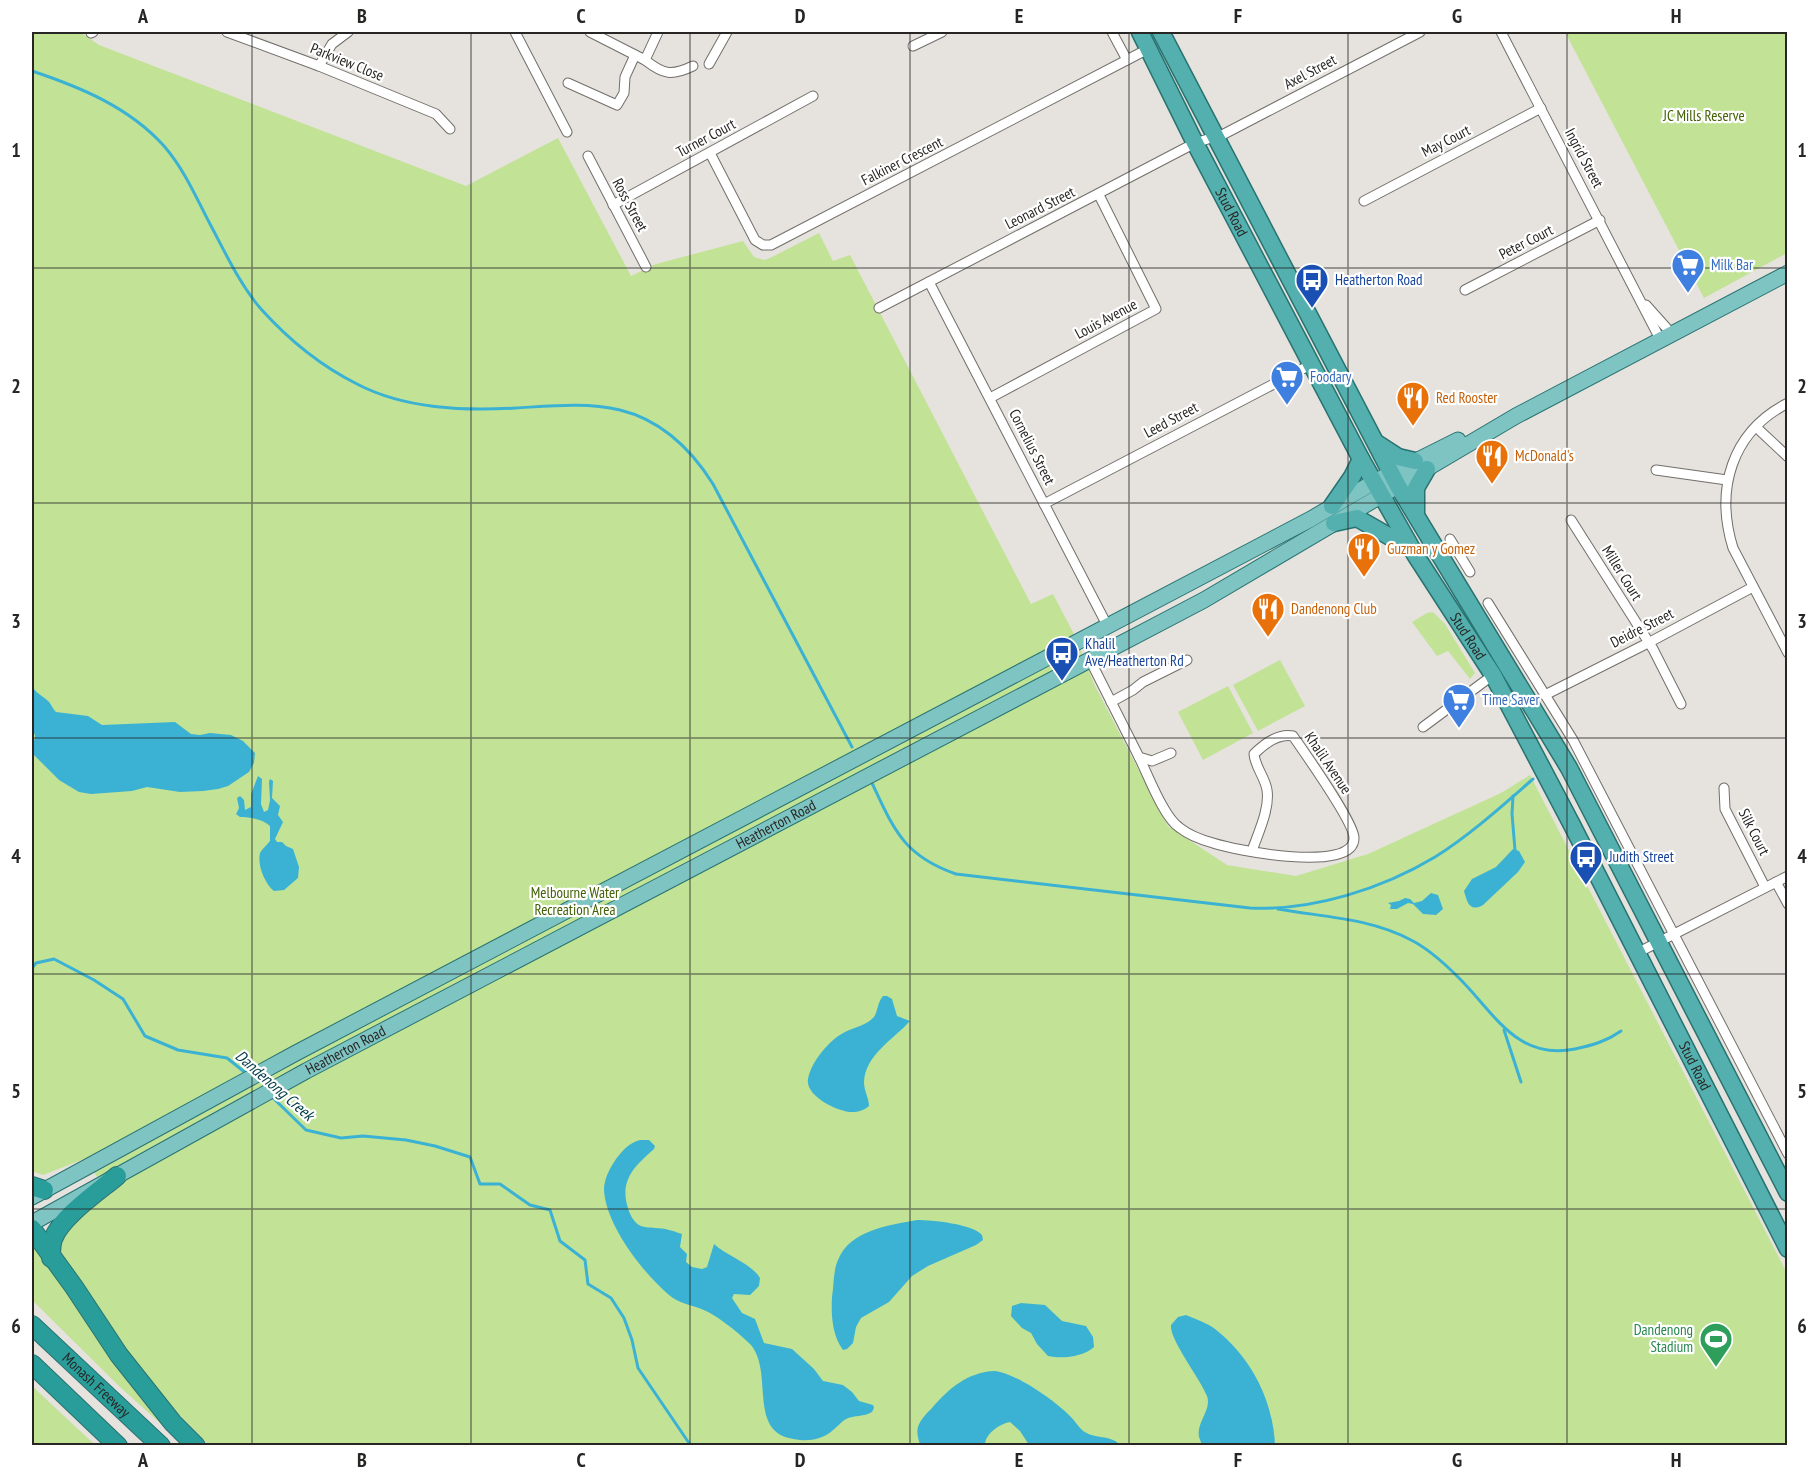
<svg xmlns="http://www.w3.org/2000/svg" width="1819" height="1477" font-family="'PT Sans Narrow',sans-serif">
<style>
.green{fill:#c2e396}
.water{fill:#3bb2d3}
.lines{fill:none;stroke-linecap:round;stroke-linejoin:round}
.stream{stroke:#3bb2d3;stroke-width:3}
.minor-casing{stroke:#726f6b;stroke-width:11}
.primary-casing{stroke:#287371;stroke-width:17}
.trunk-casing{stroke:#287371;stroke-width:19}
.motorway-casing{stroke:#287371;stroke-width:20}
.minor{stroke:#fff;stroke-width:9}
.primary{stroke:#7ec4c2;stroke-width:15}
.trunk{stroke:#53b0ae;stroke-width:16}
.motorway{stroke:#289d9a;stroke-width:18}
.grid{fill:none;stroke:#272624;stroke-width:1.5;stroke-opacity:0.55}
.labels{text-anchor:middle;stroke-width:4.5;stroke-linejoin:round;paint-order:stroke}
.street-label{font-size:15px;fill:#272624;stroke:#fff}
.park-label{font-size:15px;fill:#436005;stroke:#fff}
.shop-label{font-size:15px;fill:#366cbe;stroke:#fff;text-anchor:start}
.transit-label{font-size:15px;fill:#164399;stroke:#fff;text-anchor:start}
.food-label{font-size:15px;fill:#c56008;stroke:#fff;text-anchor:start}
.leisure-label{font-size:15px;fill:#27864d;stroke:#fff;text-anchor:end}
.water-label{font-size:16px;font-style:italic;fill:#033a48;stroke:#fff}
.neatline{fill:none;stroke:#272624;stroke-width:2}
.grid-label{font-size:20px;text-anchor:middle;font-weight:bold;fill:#272624}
</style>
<rect width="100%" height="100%" fill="#e6e2dd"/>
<g class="green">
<polygon points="32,32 80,32 99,45 466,186 558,138 631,276 656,264 743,241 754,257 764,260 770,258 819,233 833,261 850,255 1031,604 1053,594 1075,636 1095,686 1168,826 1227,865 1296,876 1368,854 1501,793 1530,775 1787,1273 1787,1445 209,1445 153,1388 57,1250 75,1222 110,1194 84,1159 43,1175 32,1171"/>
<polygon points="1565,32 1787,32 1787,253 1704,298"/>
<polygon points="1433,612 1445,624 1475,673 1470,679 1448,651 1437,656 1412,622 1427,613"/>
<polygon points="1280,660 1305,706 1258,731 1233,685"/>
<polygon points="1228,686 1253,733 1203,760 1178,712"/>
<polygon points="32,1244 94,1331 181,1442 120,1387 32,1300"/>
<polygon points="32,1386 95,1445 32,1445"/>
</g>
<g class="water">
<path d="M32,686c4,7 9,9 15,14 4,3 5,8 9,12l32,4 14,9 73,-3 16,12 9,1 10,-2 21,2 12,6 12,12 -1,10 -5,9 -21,14 -10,3 -15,2 -23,1 -33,-5 -15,4 -41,3 -12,-2 -20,-12 -27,-27 3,-17 -3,-10z"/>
<path d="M258,776l4,3 -1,25 3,8 4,-2 2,-10 -1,-18 1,-3 3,2 -1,17 8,8 -2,9 5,7 -8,17 2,3h5l4,4 7,3 6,18 -1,11 -14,12 -10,1c-9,-7 -17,-26 -14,-38 2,-4 7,-8 10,-12v-15c-7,-7 -21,-9 -30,-9l-4,-3 3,-6 -2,-10 3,-2 4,4 1,10 6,-3v-13z"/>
<path d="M1513,849l6,2 6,11 -7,10 -35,33c-14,8 -16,-4 -19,-14l8,-12 24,-12z"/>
<polygon points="1431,893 1438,895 1443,909 1436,915 1423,914 1413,904 1408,903 1397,909 1390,909 1391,905 1388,903 1399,901 1405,898 1410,899 1414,903 1422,901"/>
<path d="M883,996h4l5,3 5,17 13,5c-16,18 -45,34 -46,61 0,9 5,16 5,24 -5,4 -10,6 -17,6 -14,0 -47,-16 -44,-33 3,-17 21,-39 37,-47 8,-4 22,-7 29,-15 4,-6 3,-14 9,-21z"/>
<path d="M640,1140h9l6,6 -1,3c-19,17 -35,31 -26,59 2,7 6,15 13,18 5,2 9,1 14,2 10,0 18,3 27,6l-2,13 7,7 -1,8 6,5 10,2 5,-2 7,-23c13,12 38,20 46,34l-1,8 -9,9 -16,-1 -2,4 10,15 13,6 9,24 28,6 22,20 9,12 20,4 9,7 7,9 14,4 1,3 -2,4c-8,5 -18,3 -26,7 -5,3 -9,8 -14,12 -13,11 -31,11 -47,6 -35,-13 -12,-68 -35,-93 -10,-10 -31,-27 -44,-33 -12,-6 -27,-7 -37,-16 -26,-22 -65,-72 -65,-107 1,-11 6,-20 12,-29 7,-9 13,-16 24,-19z"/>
<path d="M917,1220c15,0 56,4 65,15l1,5 -7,5 -48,21 -16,10 -23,26 -28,16 -5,9 -3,16 -6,6 -4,1c-11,-15 -12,-35 -11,-53 2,-12 1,-26 6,-37 12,-30 51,-35 79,-40z"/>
<path d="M1021,1303l24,2 17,16 24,5 7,11 1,10c-11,10 -32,12 -46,9l-11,-12 -6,-11 -9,-5 -11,-12 1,-10z"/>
<path d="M1186,1315c9,4 21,8 29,14 36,28 58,71 60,116h-73c-1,-3 -2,-5 -3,-8 -3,-15 13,-27 8,-41 -7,-18 -38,-57 -36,-71l7,-8z"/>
<path d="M995,1371c22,3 59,29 75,45 4,4 8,10 12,14 12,10 29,4 38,15h-91l-9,-14 -10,-9c-11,2 -25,12 -25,23h-65c-1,-5 -4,-12 -2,-18 2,-7 9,-14 14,-19 17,-20 36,-36 63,-37z"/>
</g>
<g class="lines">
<g class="stream">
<path d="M32,71c48,16 97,36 132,75 20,23 32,51 46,78 15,28 30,61 51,85 27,30 60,57 96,75 48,25 106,27 159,24 34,-2 71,-6 104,2 41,10 71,39 93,74l139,263"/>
<path d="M872,783c22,47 32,73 84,91l294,34c62,3 132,-19 185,-51 35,-22 67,-51 98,-78"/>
<polyline points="1513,796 1512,814 1515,850"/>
<path d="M1278,909c45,8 92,9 133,31 18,9 33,23 47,37 36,35 58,84 117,72 18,-4 32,-8 46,-18"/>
<polyline points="32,968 36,963 54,959 94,980 123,999 145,1036 178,1050 227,1058 247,1074"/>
<polyline points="1504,1030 1521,1082"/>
<polyline points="272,1097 306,1130 341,1138 363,1136 406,1140 435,1146 470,1157 480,1184 500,1184 530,1205 550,1210 560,1241 585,1260 588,1284 611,1298 624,1318 632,1340 638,1368 691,1446"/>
</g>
<g class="minor-casing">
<g id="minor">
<polyline points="227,32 319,66 436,114 450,129"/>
<polyline points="515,32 567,132"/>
<polyline points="590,32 645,60 658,32"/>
<polyline points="1112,32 1127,60"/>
<polyline points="1501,32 1660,339"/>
<polyline points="91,33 93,32"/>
<polyline points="913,46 942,32"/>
<path d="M645,60c19,15 27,16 48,6"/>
<polyline points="709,64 727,32"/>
<polyline points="319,66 332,44 348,32"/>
<polyline points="568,83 617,105 624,93 625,77 635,55"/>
<polyline points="710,153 755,240 763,245 771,245 1148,49"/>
<polyline points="588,156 646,267"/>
<polyline points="1364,201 1541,108"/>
<polyline points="613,205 813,96"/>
<polyline points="929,282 1108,627"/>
<polyline points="1465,290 1600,220"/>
<polyline points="1646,305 1671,333"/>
<polyline points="879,308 1195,143 1224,134 1420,32"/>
<polyline points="990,398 1156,309 1099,195"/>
<path d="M1788,403c-57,29 -73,87 -55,145l55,105"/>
<polyline points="1756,427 1788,457"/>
<polyline points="1656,470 1727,480"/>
<polyline points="1044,504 1312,364"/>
<polyline points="1571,520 1653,649 1681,704"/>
<polyline points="1450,539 1470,572"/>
<polyline points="1488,603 1573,740 1788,1154"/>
<polyline points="1090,660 1139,757 1152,761 1171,753"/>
<polyline points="1545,695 1648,643 1753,587"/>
<polyline points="1111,702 1133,690 1143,682 1187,660"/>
<polyline points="1423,727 1493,675"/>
<path d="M1139,757c9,18 25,61 41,71 9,7 22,12 33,15 21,7 141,31 141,-5 0,-16 -50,-86 -61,-102 -15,-3 -29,8 -39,18 1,13 11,23 13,36 3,19 -9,43 -15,61"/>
<polyline points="1724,788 1725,809 1765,887"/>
<polyline points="1776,882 1788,904"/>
<polyline points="1637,953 1788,876"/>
</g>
</g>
<g class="primary-casing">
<g id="primary">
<polyline points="32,1197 296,1053 1311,519 1374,482 1458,440"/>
<path id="s1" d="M32,1223l274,-152 898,-471 312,-184 272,-143"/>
</g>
</g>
<g class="trunk-casing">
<g id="trunk">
<path id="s2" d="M1140,32l55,111 166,316 55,97 77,119 79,150 216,424"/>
<polyline points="1161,32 1398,486 1569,768 1788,1193"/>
<polyline points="1378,444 1398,457 1415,461"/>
<polyline points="1332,506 1352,477 1361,459"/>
<polyline points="1416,512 1416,488 1427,469"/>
<polyline points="1334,523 1357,518 1413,550"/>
</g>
</g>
<g class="motorway-casing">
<g id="motorway">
<polyline points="32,1186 44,1190"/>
<polyline points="32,1229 74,1287 119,1355 173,1423 196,1446"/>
<path d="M51,1258c0,-7 0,-13 2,-19 9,-23 45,-47 64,-63"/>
<path id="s3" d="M32,1325l129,121"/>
<polyline points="32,1364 118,1446"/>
</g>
</g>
<use href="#minor" class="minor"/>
<use href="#primary" class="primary"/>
<use href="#trunk" class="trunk"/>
<use href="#motorway" class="motorway"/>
</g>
<path class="grid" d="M252,32v1414M471,32v1414M690,32v1414M910,32v1414M1129,32v1414M1348,32v1414M1567,32v1414M32,268h1756M32,503h1756M32,738h1756M32,974h1756M32,1209h1756"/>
<defs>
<g id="supermarket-pin" transform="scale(1.725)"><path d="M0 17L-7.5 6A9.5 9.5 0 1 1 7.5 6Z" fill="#3f7fe0" stroke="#fff"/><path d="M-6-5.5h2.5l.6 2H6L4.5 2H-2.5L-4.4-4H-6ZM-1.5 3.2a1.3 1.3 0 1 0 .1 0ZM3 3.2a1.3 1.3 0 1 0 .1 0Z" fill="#fff"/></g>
<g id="bus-pin" transform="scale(1.725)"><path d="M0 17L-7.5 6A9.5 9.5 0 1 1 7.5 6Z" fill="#1a4fb4" stroke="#fff"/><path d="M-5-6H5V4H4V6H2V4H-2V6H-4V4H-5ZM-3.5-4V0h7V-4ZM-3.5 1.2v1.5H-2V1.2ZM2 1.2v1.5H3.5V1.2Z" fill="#fff"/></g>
<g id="restaurant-pin" transform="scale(1.725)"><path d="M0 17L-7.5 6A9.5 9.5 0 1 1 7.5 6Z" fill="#e8710a" stroke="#fff"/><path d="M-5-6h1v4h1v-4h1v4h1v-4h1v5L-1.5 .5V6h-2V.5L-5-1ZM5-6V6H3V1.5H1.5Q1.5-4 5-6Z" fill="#fff"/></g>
<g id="stadium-pin" transform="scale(1.725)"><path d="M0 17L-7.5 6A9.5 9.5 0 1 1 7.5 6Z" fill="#2e9e5b" stroke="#fff"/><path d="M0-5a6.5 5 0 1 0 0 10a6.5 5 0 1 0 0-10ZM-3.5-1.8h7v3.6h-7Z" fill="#fff"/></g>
</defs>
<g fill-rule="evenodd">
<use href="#supermarket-pin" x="1688" y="265"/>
<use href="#bus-pin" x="1312" y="280"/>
<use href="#supermarket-pin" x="1287" y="377"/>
<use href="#restaurant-pin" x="1413" y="398"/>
<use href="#restaurant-pin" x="1492" y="456"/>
<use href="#restaurant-pin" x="1364" y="549"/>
<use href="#restaurant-pin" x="1268" y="609"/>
<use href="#bus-pin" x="1062" y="653"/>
<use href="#supermarket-pin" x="1459" y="700"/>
<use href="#bus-pin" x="1586" y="857"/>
<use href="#stadium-pin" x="1716" y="1339"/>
</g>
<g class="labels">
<g class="street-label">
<text transform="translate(347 62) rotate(22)" y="5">Parkview Close</text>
<text transform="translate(1310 72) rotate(-28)" y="5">Axel Street</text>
<text transform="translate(706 138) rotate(-28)" y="5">Turner Court</text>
<text transform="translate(1446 141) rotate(-27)" y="5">May Court</text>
<text transform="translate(1584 158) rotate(62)" y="5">Ingrid Street</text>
<text transform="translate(902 161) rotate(-27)" y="5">Falkiner Crescent</text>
<text transform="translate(630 205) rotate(62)" y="5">Ross Street</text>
<text transform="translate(1040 208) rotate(-27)" y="5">Leonard Street</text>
<text dy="5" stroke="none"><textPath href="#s2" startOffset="202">Stud Road</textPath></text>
<text transform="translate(1526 242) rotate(-27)" y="5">Peter Court</text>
<text transform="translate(1106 319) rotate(-28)" y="5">Louis Avenue</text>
<text transform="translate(1171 420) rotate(-28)" y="5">Leed Street</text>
<text transform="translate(1032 447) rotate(63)" y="5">Cornelius Street</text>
<text transform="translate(1622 573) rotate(58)" y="5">Miller Court</text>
<text transform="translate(1642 628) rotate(-27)" y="5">Deidre Street</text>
<text dy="5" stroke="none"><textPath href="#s2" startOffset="688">Stud Road</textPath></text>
<text transform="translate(1328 763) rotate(56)" y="5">Khalil Avenue</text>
<text dy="5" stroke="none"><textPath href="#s1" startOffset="844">Heatherton Road</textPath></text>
<text transform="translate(1754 832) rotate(63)" y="5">Silk Court</text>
<text dy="5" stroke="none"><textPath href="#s1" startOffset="358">Heatherton Road</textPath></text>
<text dy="5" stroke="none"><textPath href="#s2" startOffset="1174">Stud Road</textPath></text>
<text dy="5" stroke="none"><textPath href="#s3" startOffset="88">Monash Freeway</textPath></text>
</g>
<g class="park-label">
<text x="1704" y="121">JC Mills Reserve</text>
<text x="575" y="898">Melbourne Water<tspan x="575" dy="17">Recreation Area</tspan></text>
</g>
<g class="shop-label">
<text x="1711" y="270">Milk Bar</text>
<text x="1310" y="382">Foodary</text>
<text x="1482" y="705">Time Saver</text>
</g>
<g class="transit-label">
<text x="1335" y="285">Heatherton Road</text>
<text x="1085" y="649">Khalil<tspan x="1085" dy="17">Ave/Heatherton Rd</tspan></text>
<text x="1609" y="862">Judith Street</text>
</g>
<g class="food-label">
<text x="1436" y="403">Red Rooster</text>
<text x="1515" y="461">McDonald's</text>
<text x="1387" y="554">Guzman y Gomez</text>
<text x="1291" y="614">Dandenong Club</text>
</g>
<g class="leisure-label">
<text x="1693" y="1335">Dandenong<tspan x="1693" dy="17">Stadium</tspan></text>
</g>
<g class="water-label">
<text transform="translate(275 1085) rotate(41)" y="6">Dandenong Creek</text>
</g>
</g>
<rect width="1819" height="1477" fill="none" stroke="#ffffff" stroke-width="66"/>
<rect x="33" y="33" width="1753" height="1411" class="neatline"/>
<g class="grid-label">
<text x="143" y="23">A</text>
<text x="362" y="23">B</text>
<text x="581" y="23">C</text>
<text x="800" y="23">D</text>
<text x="1019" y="23">E</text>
<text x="1238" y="23">F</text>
<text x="1457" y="23">G</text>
<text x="1676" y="23">H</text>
<text x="16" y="157">1</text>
<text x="1802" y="157">1</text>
<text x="16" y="393">2</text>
<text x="1802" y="393">2</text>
<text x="16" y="628">3</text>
<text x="1802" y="628">3</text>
<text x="16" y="863">4</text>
<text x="1802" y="863">4</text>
<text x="16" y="1098">5</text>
<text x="1802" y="1098">5</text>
<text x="16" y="1333">6</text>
<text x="1802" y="1333">6</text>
<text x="143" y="1467">A</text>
<text x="362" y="1467">B</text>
<text x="581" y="1467">C</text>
<text x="800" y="1467">D</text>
<text x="1019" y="1467">E</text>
<text x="1238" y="1467">F</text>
<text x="1457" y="1467">G</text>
<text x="1676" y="1467">H</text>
</g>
</svg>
